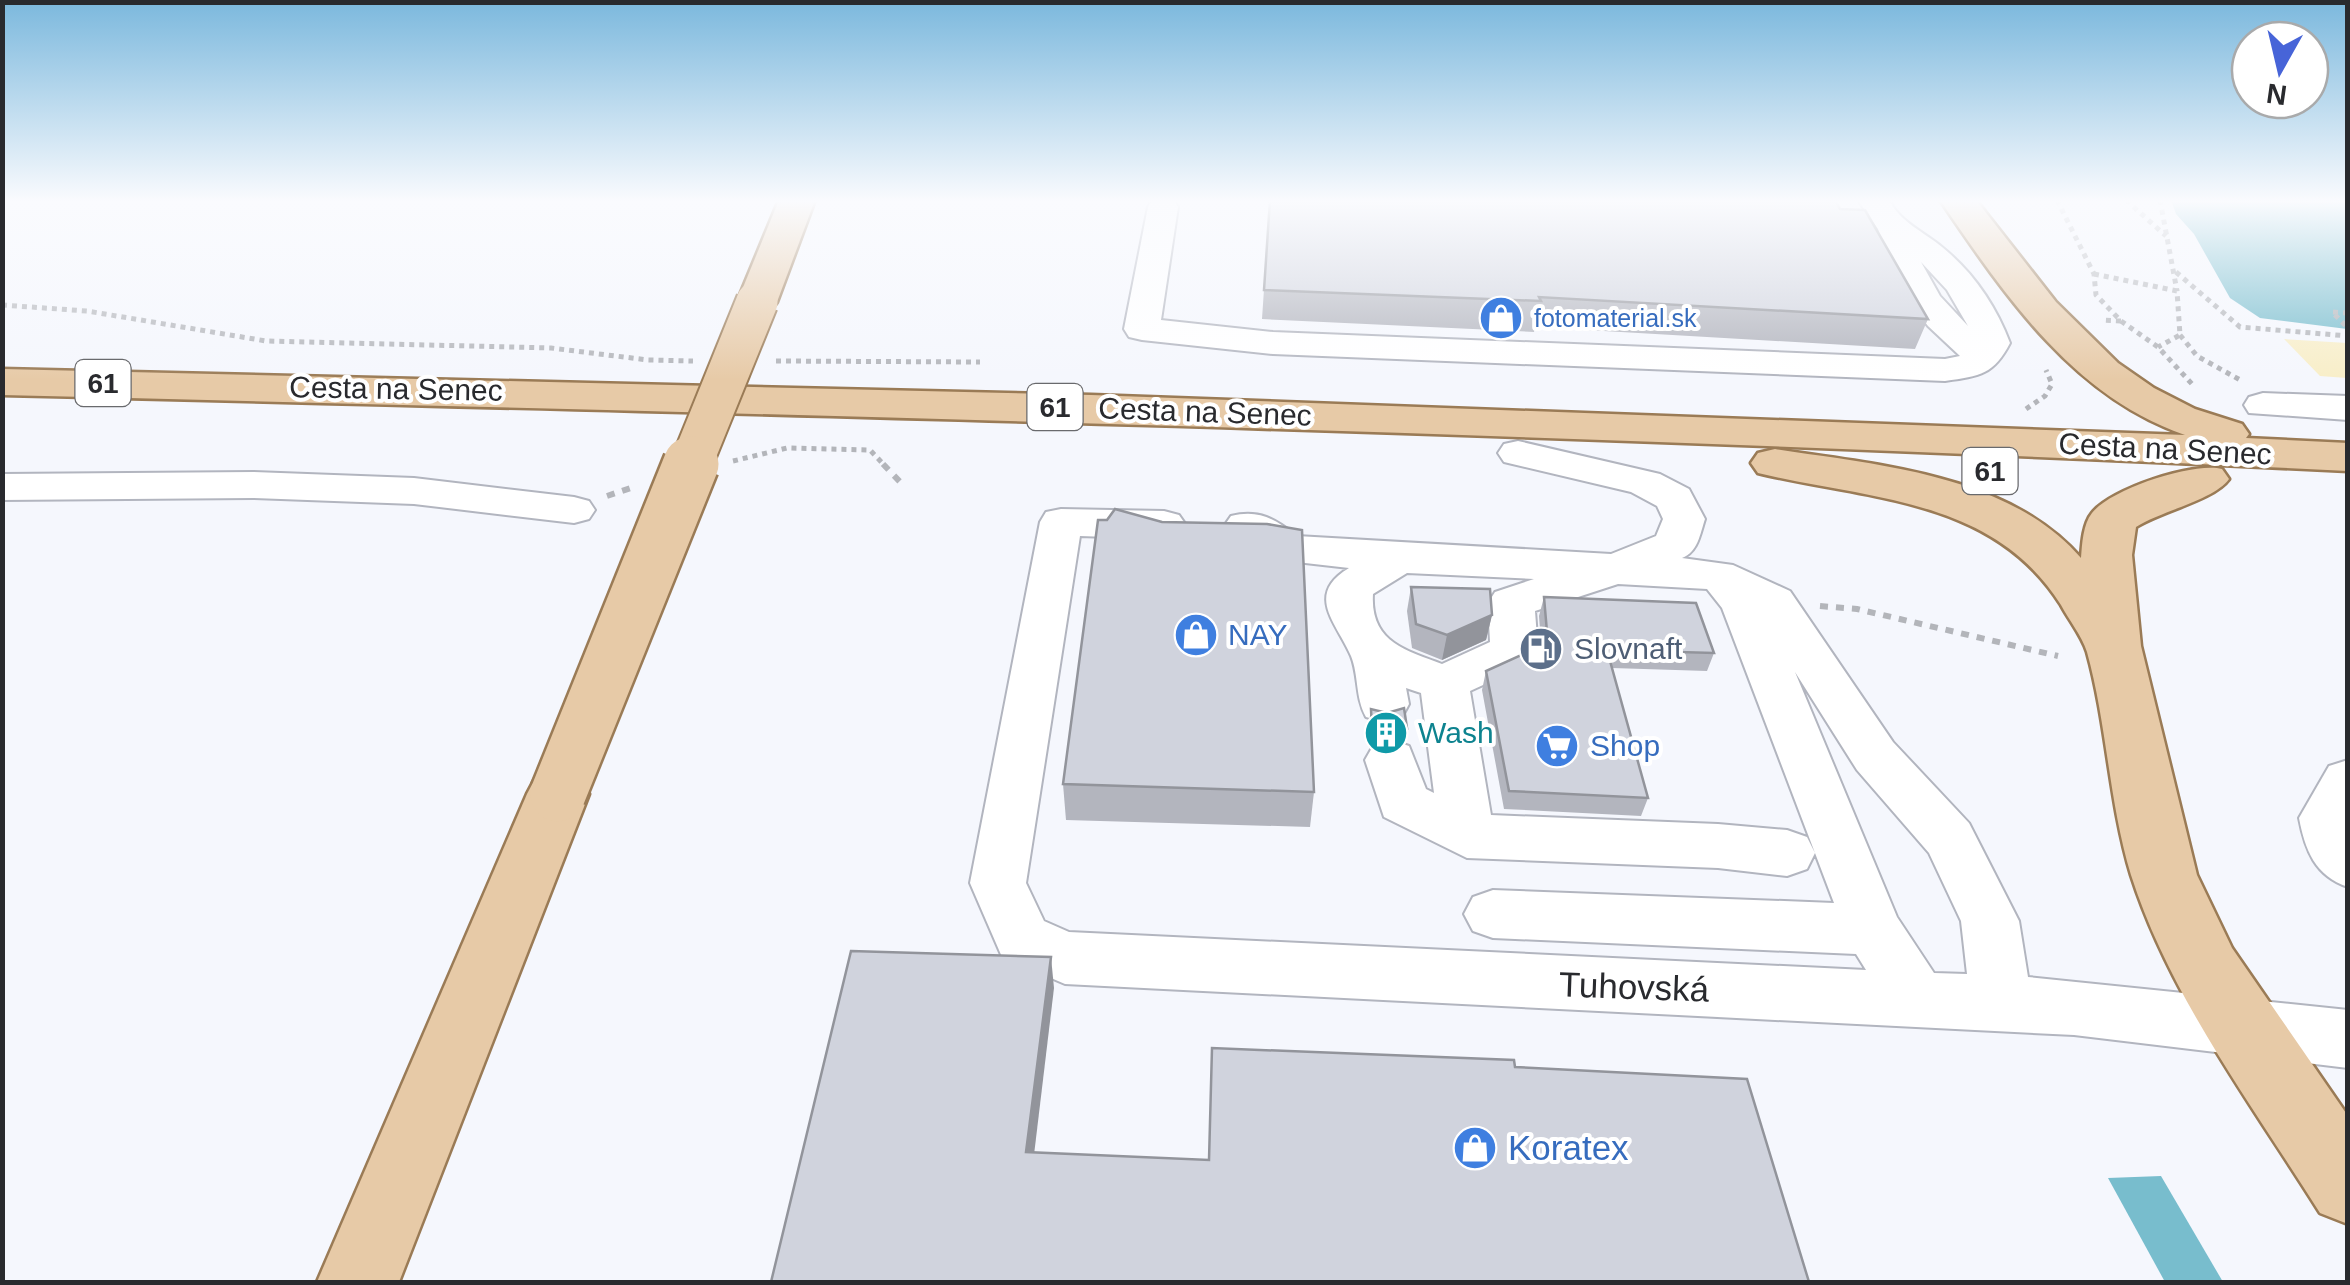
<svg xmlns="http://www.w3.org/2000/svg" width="2350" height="1285" font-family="Helvetica,sans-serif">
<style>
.sand{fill:#f8eec8}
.water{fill:#78bdcd}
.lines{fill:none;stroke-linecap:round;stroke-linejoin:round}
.minor-casing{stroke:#b2b5bf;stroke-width:4}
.major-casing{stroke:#9a7b56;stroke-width:5}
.path-far1{stroke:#b3b5ba;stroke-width:5;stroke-dasharray:5 5;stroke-linecap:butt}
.path{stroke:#b3b5ba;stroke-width:6;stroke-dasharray:8 8;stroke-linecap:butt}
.minor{fill:#fff;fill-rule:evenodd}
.major{fill:#e7caa7;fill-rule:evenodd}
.major-bridge-far1-casing{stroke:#9a7b56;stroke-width:45;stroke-linecap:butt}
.major-bridge-casing{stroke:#9a7b56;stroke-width:60;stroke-linecap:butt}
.major-bridge-far1{stroke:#e7caa7;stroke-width:41}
.major-bridge{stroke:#e7caa7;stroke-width:55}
.wall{fill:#b3b5be}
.shaded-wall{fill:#92949b}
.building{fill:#d0d3dd;stroke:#92949b;stroke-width:2.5}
.labels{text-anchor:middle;stroke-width:8;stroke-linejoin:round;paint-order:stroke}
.far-shop-label{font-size:25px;fill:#366cbe;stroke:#fff;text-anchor:start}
.shield{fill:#fff;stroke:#696a6d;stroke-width:2.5}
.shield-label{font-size:28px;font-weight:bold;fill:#292a2e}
.street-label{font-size:30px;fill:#292a2e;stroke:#fff}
.shop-label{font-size:30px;fill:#366cbe;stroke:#fff;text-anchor:start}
.service-label{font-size:30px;fill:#4e5e75;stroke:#fff;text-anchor:start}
.culture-label{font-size:30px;fill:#0d838f;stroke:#fff;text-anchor:start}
.near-street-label{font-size:35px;fill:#292a2e;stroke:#fff}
.near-shop-label{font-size:35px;fill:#366cbe;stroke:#fff;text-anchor:start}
</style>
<rect width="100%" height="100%" fill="#f5f7fd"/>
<polygon class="sand" points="2284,339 2347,343 2347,378 2320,376"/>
<g class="water">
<polygon points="2171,200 2347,200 2347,329 2260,318 2230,298 2194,234 2176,214"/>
<polygon points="2161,1176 2223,1282 2165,1282 2108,1178"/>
</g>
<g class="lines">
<g class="minor-casing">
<g id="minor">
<path d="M1152,200h22l4,7 -17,113 112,12 672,27 15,-3 -32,-30 -18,-23 -19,-34 -13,-40 -20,-29h31c11,22 35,32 53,47 31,25 54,59 68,96 -16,31 -29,33 -65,38l-672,-27 -131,-14 -13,-3 -5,-8 24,-122zM1921,262l26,28 21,36 -28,-30z"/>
<polygon points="2263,393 2348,396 2348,420 2249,413 2244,405 2249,397"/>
<path d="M1518,441l142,33 29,15 16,30c-5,15 -7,33 -23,39l51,7 57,26 103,151 76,81 50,98 9,56 320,33v58l-274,-33 -1009,-51 -63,-27 -32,-74 70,-361 6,-10 15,-3 103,2 15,4 7,10 -7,10 -15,4 -84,-3 -54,347 18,38 25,11 797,38 -10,-16 -363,-16 -20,-7 -9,-17 9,-17 20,-7 341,13 -19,-50 -8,16 -20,7 -69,-8 -251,-10 -83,-41 -19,-57 8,-14 18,-6 18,6 17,43 8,4 -13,-100 -15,-5 3,16 -7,13 -18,5 -18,-5c-11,-20 -7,-41 -15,-61 -14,-33 -47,-61 -2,-88l-79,-9 -25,-20 -14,-3 -7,-10 7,-10c28,-7 44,3 66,20l314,18 45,-18 7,-17 -6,-13 -26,-14 -127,-30 -6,-9 6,-9zM1407,573l127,6 -39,13 -7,11 2,39 -48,22c-37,-14 -72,-22 -69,-70zM1618,584l89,5 15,19 93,245 -8,-16 -20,-7 -69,-6 -227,-9 -21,-124 61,-28 7,-12 -3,-40zM1795,672l62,98 72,83 32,68 6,53 -33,-1 -37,-56z"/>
<polygon points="253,472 414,478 574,497 589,501 595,510 589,519 574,523 414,504 253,498 2,500 2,474"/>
<path d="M2348,760v127c-33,-11 -43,-37 -49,-69l30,-52z"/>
</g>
</g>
<g class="major-casing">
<g id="major">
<polygon points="779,200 815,200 777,302 771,310 757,314 743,310 737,302"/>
<path d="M1940,200h36l80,102 62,61 36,25 41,21 47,15 7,10 -3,4 102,5v28c-782,-38 -1564,-57 -2346,-76v-26l1089,26 1094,40c-112,-38 -181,-141 -245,-235z"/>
<path d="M1775,449c103,16 233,25 306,109 1,-14 2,-34 11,-45 19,-24 101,-51 130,-44l7,10c-15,21 -68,32 -93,48l-4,28 9,91 56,229 35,73 116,168v108l-28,-11c-67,-107 -150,-216 -189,-338 -22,-72 -24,-151 -44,-223 -5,-16 -18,-32 -26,-47 -68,-108 -192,-105 -303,-132l-7,-10 7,-10z"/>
<polygon points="558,770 580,777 589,794 399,1282 317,1282 527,794 536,777"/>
</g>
</g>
<g class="path-far1">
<polyline points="2057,200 2094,274 2096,295 2121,321 2103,320"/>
<polyline points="2126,200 2166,236"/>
<polyline points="2160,200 2177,291"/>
<polyline points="2176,272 2240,327 2348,336"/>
<polyline points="2094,274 2177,291 2180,335 2158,347"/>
<polyline points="2,305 87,311 266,341 551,348 648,360 693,361"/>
<polyline points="2348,313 2332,312 2348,328"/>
<polyline points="2121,321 2158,347 2192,384"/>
<polyline points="2180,335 2197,356 2242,381"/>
<polyline points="776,361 980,362"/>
<polyline points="2026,409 2045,396 2052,384 2046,370"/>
<polyline points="733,461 787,448 870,450 886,467"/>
</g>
<g class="path">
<polyline points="883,464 903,485"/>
<polyline points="607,496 634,487"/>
<polyline points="1820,606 1857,609 2058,656"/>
</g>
<use href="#minor" class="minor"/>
<use href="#major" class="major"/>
<g class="major-bridge-far1-casing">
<polyline id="major-bridge-far1" points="690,467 757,302"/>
</g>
<g class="major-bridge-casing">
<polyline id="major-bridge" points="558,794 691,464"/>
</g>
<use href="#major-bridge-far1" class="major-bridge-far1"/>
<use href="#major-bridge" class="major-bridge"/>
</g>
<g class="wall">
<polygon points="1270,200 1840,209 1928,319 1915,349 1535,327 1534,332 1262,319"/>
<polygon points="1107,520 1314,792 1310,827 1066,820 1063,784"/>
<polygon points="1411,587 1492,615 1486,640 1442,660 1412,648 1407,611"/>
<polygon points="1544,597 1714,653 1707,671 1612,668 1648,798 1641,816 1504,809 1482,690 1486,671 1539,647 1541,643 1539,616"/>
<polygon points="1371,709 1407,728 1404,740 1390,736 1370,744 1369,722"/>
</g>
<g class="shaded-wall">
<polygon points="1492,615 1486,640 1442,660 1447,635"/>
<polygon points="1392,724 1390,736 1370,744 1372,731"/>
<polygon points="1051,957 1054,988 1031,1180 1026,1152"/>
</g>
<g class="building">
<polygon points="1270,200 1835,200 1840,209 1865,210 1928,319 1539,297 1541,301 1264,290"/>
<polygon points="1115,509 1162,522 1267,524 1302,530 1314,792 1063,784 1098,520 1107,520"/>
<polygon points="1411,587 1490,589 1492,615 1447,635 1416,624"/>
<polygon points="1544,597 1696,603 1714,653 1607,650 1648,798 1509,791 1486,671 1539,647 1547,632"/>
<polygon points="1404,708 1407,728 1392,724 1372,731 1371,709 1387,713"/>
<polygon points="851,951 1051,957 1026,1152 1209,1160 1212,1048 1514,1060 1515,1067 1747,1079 1809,1282 771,1282"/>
</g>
<linearGradient id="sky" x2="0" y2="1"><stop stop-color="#7bb8dd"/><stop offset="0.53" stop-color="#fafbfe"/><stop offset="1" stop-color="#fafbfe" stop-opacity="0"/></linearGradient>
<rect width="2350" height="380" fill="url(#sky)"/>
<defs>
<g id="shop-disc" transform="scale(2.25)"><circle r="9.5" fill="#3f7fe0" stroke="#fff"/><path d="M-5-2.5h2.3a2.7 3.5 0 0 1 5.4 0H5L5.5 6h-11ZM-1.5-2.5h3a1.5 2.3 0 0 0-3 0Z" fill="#fff"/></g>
<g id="fuel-disc" transform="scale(2.25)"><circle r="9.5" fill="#5c6f8a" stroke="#fff"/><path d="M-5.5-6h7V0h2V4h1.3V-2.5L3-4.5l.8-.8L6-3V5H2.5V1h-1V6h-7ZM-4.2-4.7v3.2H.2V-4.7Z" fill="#fff"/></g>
<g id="building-disc" transform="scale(2.25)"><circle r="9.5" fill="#0f9aa8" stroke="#fff"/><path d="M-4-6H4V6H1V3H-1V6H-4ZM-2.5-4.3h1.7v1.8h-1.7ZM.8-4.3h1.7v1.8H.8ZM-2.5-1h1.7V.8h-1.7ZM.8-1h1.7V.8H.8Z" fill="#fff"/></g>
<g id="supermarket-disc" transform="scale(2.25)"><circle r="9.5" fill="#3f7fe0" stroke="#fff"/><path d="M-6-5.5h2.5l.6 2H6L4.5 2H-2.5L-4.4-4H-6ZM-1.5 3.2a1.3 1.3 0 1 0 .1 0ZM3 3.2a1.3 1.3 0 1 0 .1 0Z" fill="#fff"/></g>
</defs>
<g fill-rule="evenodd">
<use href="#shop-disc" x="1501" y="318"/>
<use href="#shop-disc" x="1196" y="635"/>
<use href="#fuel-disc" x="1541" y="649"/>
<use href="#building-disc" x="1386" y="733"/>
<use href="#supermarket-disc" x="1557" y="746"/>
<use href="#shop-disc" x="1475" y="1148"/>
</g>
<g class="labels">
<g class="far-shop-label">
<text x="1534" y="327">fotomaterial.sk</text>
</g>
<g class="shield">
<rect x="75.5" y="360" width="55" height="46" rx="8"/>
<rect x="1027.5" y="384" width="55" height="46" rx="8"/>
<rect x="1962.5" y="448" width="55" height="46" rx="8"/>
</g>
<g class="shield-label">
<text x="103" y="393">61</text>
<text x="1055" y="417">61</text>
<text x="1990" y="481">61</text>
</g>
<g class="street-label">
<text transform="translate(396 389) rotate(1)" y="10">Cesta na Senec</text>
<text transform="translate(1205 412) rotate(2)" y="10">Cesta na Senec</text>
<text transform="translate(2165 449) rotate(3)" y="10">Cesta na Senec</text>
</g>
<g class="shop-label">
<text x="1228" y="645">NAY</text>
<text x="1590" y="756">Shop</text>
</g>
<g class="service-label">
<text x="1574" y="659">Slovnaft</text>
</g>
<g class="culture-label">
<text x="1418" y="743">Wash</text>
</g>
<g class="near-street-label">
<text transform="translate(1634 987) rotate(2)" y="12">Tuhovská</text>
</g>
<g class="near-shop-label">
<text x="1508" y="1160">Koratex</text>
</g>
</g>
<rect width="2350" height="1285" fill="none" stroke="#292a2e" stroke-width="10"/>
<g transform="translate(2280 70) rotate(188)"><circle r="48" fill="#ffffff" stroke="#a9aaab" stroke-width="2.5"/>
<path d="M0-8L18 38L0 25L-18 38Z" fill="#4764d8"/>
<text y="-15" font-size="28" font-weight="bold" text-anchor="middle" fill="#292a2e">N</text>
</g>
</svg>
